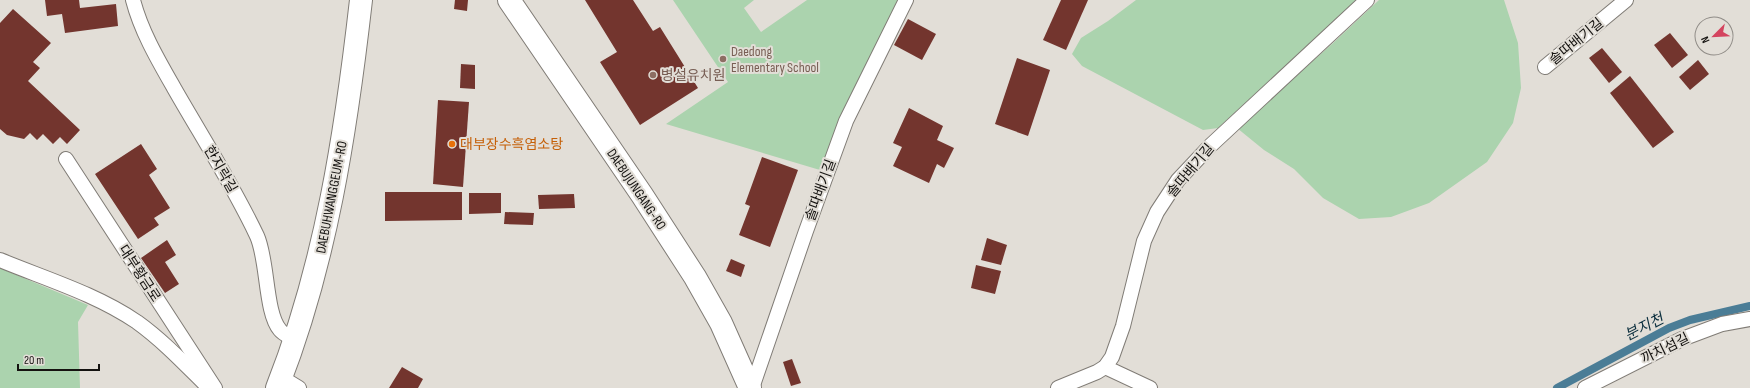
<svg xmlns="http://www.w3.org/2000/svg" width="1750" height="388" font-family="'Sofia Sans Condensed','Noto Sans KR',sans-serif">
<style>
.green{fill:#abd3ae}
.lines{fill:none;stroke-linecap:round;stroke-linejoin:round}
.stream{stroke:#4b7d96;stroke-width:8}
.building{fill:#73352e}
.service-casing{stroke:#807c76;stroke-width:16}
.tertiary-casing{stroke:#807c76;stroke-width:24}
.secondary-casing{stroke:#807c76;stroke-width:24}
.service{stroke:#fff;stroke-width:14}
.tertiary{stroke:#fff;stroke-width:22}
.secondary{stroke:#fff;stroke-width:22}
.education-dot{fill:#8d6e63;stroke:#e2ded7;stroke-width:1.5}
.food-dot{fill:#e8710a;stroke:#e2ded7;stroke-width:1.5}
.labels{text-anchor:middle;stroke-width:4;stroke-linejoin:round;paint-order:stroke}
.street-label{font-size:14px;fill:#141210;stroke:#e2ded7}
.education-label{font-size:14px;fill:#785e54;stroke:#e2ded7;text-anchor:start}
.food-label{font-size:14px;fill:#c56008;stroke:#e2ded7;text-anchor:start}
.water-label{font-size:15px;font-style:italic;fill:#0c2f3e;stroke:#e2ded7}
</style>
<rect width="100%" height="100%" fill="#e2ded7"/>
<g class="green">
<polygon points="673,0 754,0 744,8 761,32 807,0 898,0 840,118 820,170 666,124 728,82"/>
<polygon points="1136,0 1358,0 1218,128 1203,130 1082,66 1072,54 1081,38 1108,21"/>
<polygon points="1379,0 1504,0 1518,43 1521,88 1513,123 1487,162 1429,203 1391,217 1359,219 1323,198 1294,169 1264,150 1237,128 1332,44"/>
<polygon points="0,268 88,305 78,322 80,388 0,388"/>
</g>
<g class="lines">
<polyline class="stream" points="1557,388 1669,328 1690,320 1750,306"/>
</g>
<g class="building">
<polygon points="45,0 79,0 80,8 116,4 118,26 65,33 62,14 47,16"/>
<polygon points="455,0 468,0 467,11 454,9"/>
<polygon points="585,0 633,0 653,31 660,27 698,88 640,125 600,62 617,52"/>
<polygon points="1061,0 1088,0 1066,50 1043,40"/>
<polygon points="13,9 51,43 33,62 40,68 28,81 80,130 67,144 60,137 53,144 43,134 37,140 30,133 24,139 7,135 0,129 0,23"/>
<polygon points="908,19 936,34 922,60 894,45"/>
<polygon points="1670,33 1688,55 1672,68 1654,45"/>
<polygon points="1602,48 1622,72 1609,83 1589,58"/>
<polygon points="1017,58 1050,70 1028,136 995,124"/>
<polygon points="1698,60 1709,74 1690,90 1679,77"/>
<polygon points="461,64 475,65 475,89 460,88"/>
<polygon points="1630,76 1674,132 1653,148 1610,93"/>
<polygon points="438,100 469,102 463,187 433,184"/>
<polygon points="909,108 943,126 937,140 954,148 944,168 937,164 929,183 893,166 902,147 893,143"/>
<polygon points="141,144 157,169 149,175 170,208 154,218 159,225 138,239 95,174"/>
<polygon points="762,157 798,170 770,247 739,235 750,206 745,204"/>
<polygon points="385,192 462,192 462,220 385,221"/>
<polygon points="469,193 501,193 501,213 469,214"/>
<polygon points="574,194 575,208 539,209 538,195"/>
<polygon points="505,212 534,213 533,225 504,224"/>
<polygon points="987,238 1007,245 1001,265 981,260"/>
<polygon points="167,240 176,255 165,262 179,284 165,293 141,258"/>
<polygon points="731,259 745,265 741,277 726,271"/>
<polygon points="976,265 1001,271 995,294 971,288"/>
<polygon points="792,359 801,383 791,386 783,362"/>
<polygon points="402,367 423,379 418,388 389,388"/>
</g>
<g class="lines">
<g class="service-casing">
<g id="service">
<path d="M133,0c8,31 25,60 41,88 28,49 59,97 83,148 11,24 8,77 23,94 3,4 10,7 15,10"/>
<polyline points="1545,67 1626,0"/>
<polyline points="66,159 215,388"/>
<path d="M0,260c46,19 96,34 137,62 25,18 46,40 68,62"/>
<polyline points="1105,367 1150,388"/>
<polyline points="281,377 299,388"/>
<polyline points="752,388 806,231 846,121 906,0"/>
<polyline points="1058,388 1097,372 1105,367 1112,357 1123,326 1144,241 1157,212 1178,180 1210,146 1367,0"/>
<polyline points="1585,388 1682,339 1722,324 1750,319"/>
</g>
</g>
<g class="tertiary-casing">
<polyline id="tertiary" points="509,0 642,195 695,277 721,323 750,388"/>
</g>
<g class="secondary-casing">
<path id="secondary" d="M277,388c49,-124 69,-256 84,-388"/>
</g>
<use href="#service" class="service"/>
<use href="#tertiary" class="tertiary"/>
<use href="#secondary" class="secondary"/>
</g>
<g class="education-dot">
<circle cx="723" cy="59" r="4"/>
<circle cx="653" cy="75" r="4"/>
</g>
<circle class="food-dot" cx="452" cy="144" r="4"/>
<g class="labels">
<g class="street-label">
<text transform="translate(1576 41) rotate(-39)" y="5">솔따배기길</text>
<text transform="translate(221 169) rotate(60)" y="5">한지락길</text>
<text transform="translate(1190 170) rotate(-50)" y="5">솔따배기길</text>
<text transform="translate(637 189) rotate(56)" y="5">DAEBUJUNGANG-RO</text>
<text transform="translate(820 190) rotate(-70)" y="5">솔따배기길</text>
<text transform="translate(331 197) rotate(-79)" y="5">DAEBUHWANGGEUM-RO</text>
<text transform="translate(140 273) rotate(57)" y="5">대부황금로</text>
<text transform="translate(1665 348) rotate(-26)" y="5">까치섬길</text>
</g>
<g class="education-label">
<text x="731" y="56">Daedong<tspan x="731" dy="16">Elementary School</tspan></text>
<text x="661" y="80">병설유치원</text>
</g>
<g class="food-label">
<text x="460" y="149">대부장수흑염소탕</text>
</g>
<g class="water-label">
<text transform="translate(1644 327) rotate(-27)" y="5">분지천</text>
</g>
</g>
<g transform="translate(1714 36) rotate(246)"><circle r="19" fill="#e2ded7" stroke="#908c87"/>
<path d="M0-3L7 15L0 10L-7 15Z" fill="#d4445f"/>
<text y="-6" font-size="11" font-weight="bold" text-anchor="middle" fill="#141210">N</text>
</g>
<path d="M18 364v6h81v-6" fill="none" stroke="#141210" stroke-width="2"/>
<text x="24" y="364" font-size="12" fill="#141210" stroke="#e2ded7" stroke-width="3" paint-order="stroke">20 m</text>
</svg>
